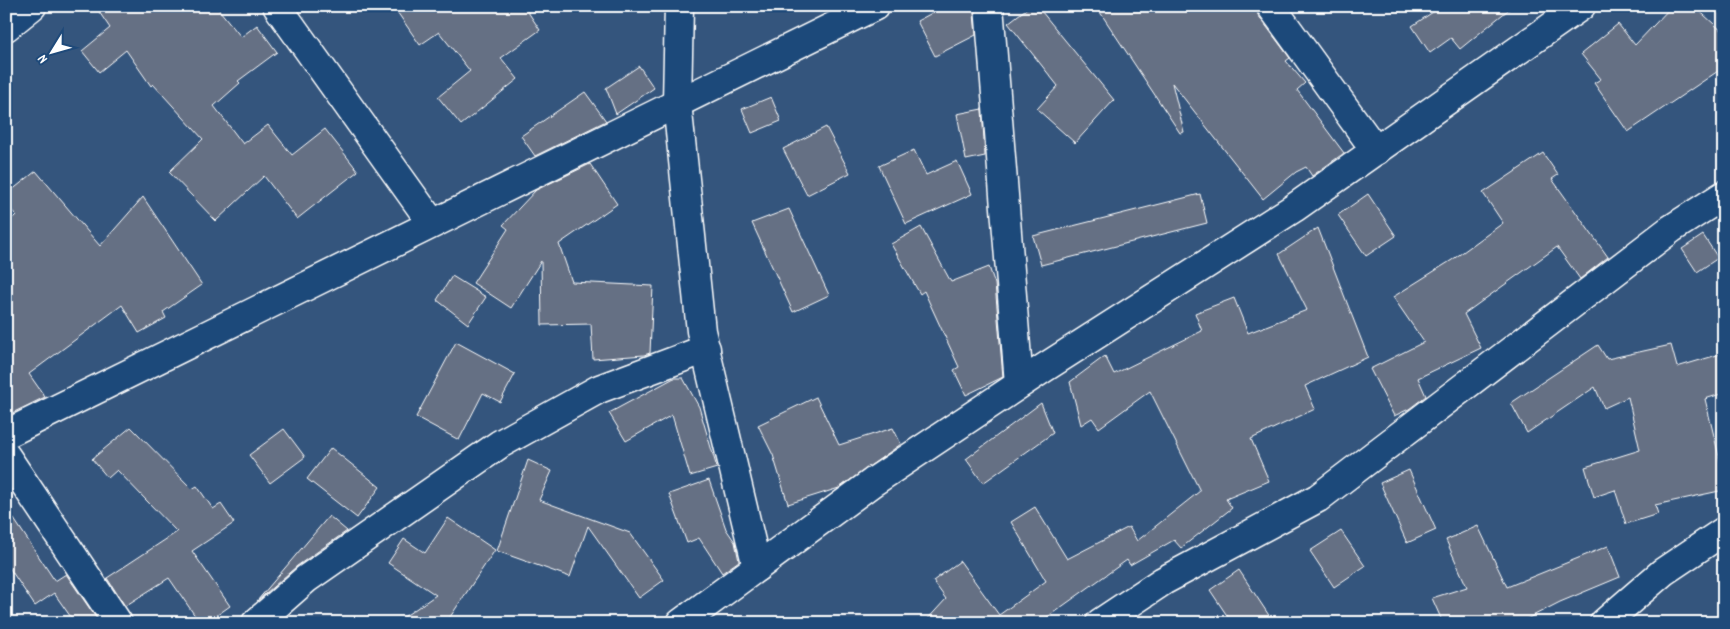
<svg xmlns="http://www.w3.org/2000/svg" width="1730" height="629" font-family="Dekko,sans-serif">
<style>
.building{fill:#657084;stroke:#fff}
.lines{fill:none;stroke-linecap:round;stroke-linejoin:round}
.minor-casing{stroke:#fff;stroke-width:31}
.tertiary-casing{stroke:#fff;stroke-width:31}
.minor{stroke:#1f4a7a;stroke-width:28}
.tertiary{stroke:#1f4a7a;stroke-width:28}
</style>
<rect width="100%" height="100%" fill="#34557d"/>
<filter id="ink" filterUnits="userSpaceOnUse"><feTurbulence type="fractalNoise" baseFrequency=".02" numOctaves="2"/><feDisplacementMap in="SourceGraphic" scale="10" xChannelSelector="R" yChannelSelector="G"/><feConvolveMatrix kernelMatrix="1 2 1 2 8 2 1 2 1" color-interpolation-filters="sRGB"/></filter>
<g filter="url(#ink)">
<g class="building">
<polygon points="95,6 216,6 241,37 257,25 277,52 238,81 240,83 214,106 243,144 268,125 292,155 325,129 358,171 297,219 264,176 216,221 169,172 203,139 153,84 151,86 126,50 99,72 82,51 110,28"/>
<polygon points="393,6 524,6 540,30 501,58 518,79 461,125 438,97 470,71 439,32 420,45"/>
<polygon points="925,6 970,6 974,14 976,35 935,56 917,21 932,13"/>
<polygon points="1030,6 1037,6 1114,100 1075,143 1037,109 1058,86 1008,23"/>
<polygon points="1096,6 1255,6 1258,15 1290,58 1286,61 1305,83 1297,90 1344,153 1312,176 1306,167 1296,172 1263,199 1172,83 1184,132 1180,133"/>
<polygon points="1442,6 1513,6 1460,49 1451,38 1430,53 1412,26"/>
<polygon points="1672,6 1694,6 1724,33 1724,67 1628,132 1594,83 1601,79 1581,54 1618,24 1635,45"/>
<polygon points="639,66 654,88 616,114 606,88"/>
<polygon points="585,92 606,121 535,156 521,136"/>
<polygon points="771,97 781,121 752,133 742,109"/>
<polygon points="982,109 985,156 966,160 957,114"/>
<polygon points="826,127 850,173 807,195 783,149"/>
<polygon points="914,150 926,175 957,161 972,194 906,224 879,166"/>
<polygon points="1543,153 1558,175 1552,179 1608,257 1580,279 1557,247 1464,314 1481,348 1418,378 1426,396 1409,409 1394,416 1370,369 1424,342 1393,297 1452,260 1503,223 1483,193"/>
<polygon points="590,164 617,204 559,244 572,282 653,286 650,353 644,355 593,359 591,324 542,325 541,261 511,308 473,283 508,229 503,225 536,190"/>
<polygon points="36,171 100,246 143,197 202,285 163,312 166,318 139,333 122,305 29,374 45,397 6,416 6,225 16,215 6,204 6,195"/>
<polygon points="1200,194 1207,223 1041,265 1033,236"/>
<polygon points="1368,194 1396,236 1366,256 1338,215"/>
<polygon points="789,209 829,295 793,312 752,223"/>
<polygon points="921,227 951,282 989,267 995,284 1003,377 966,395 954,370 959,367 924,291 920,294 891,244"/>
<polygon points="1318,228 1368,357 1305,386 1315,409 1251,439 1269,481 1226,499 1232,508 1181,548 1174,540 1130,565 1127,560 1039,623 924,623 946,599 933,581 960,561 999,615 1046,581 1011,522 1035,507 1067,559 1129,527 1137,541 1200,491 1150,391 1099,428 1092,418 1081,425 1070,382 1105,356 1114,374 1202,331 1195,313 1234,298 1248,333 1307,310 1279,254"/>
<polygon points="1703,235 1718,258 1697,272 1682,249"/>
<polygon points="452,276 486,297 468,324 437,300"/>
<polygon points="456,342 515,374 500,402 483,393 459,440 416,417"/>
<polygon points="1598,345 1607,359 1671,345 1677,367 1724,353 1724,393 1705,399 1724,477 1724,490 1655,505 1658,514 1626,524 1615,490 1594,497 1585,467 1640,450 1628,397 1604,408 1595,387 1527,433 1511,403"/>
<polygon points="674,378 683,378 699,407 717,468 690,476 672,415 626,441 609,413"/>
<polygon points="816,397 839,445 893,428 901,444 839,488 788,504 773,455 758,425"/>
<polygon points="1041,403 1053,433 983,483 966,459"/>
<polygon points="131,427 192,489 197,486 213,509 221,504 234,523 192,551 230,606 206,623 200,623 169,578 125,606 107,578 177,532 117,470 108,478 92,459"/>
<polygon points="284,429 305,457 270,483 249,455"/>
<polygon points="331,448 380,487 357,518 307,479"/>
<polygon points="528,460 552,471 539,500 630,533 664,580 639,598 588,526 570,577 497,551"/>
<polygon points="1409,470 1436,530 1407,543 1380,483"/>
<polygon points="709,480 726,529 735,542 739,561 722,573 699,538 687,543 669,494"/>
<polygon points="6,507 55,581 66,574 99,622 75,623 54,593 35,606 6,563"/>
<polygon points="329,516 347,531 297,566 257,601"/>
<polygon points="448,518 495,550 446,623 395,623 436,595 388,563 404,539 425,553"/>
<polygon points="1478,526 1507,587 1608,546 1620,577 1560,602 1519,623 1443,623 1432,598 1467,587 1446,540"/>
<polygon points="1341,531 1365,566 1334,587 1310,551"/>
<polygon points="1239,570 1274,623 1232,623 1210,590"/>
</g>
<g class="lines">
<g class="minor-casing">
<g id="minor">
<polyline points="277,6 432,223"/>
<polyline points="679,6 677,103 701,331 757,567"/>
<polyline points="989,6 1019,384"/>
<polyline points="1271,6 1376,151"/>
<polyline points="6,27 32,6"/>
<polyline points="6,434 875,6"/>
<polyline points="6,456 118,623"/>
<polyline points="256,623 306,579 500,444 599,389 706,349"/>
<polyline points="681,623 873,482 1044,368 1294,208 1581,6"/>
<polyline points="1100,623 1163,581 1318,498 1671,229 1724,195"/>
</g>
</g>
<g class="tertiary-casing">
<polyline id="tertiary" points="1604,623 1663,572 1724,531"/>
</g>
<use href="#minor" class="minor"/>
<use href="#tertiary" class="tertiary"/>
</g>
</g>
<rect width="1730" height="629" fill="none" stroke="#1f4a7a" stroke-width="25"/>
<rect x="12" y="12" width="1705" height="604" fill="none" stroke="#fff" stroke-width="2" filter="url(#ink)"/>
<g transform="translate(52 52) rotate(233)" stroke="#1f4a7a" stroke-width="4" paint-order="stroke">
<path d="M0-4L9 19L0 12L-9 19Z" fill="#ffffff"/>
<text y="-8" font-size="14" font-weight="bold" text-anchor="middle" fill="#ffffff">N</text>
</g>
</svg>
